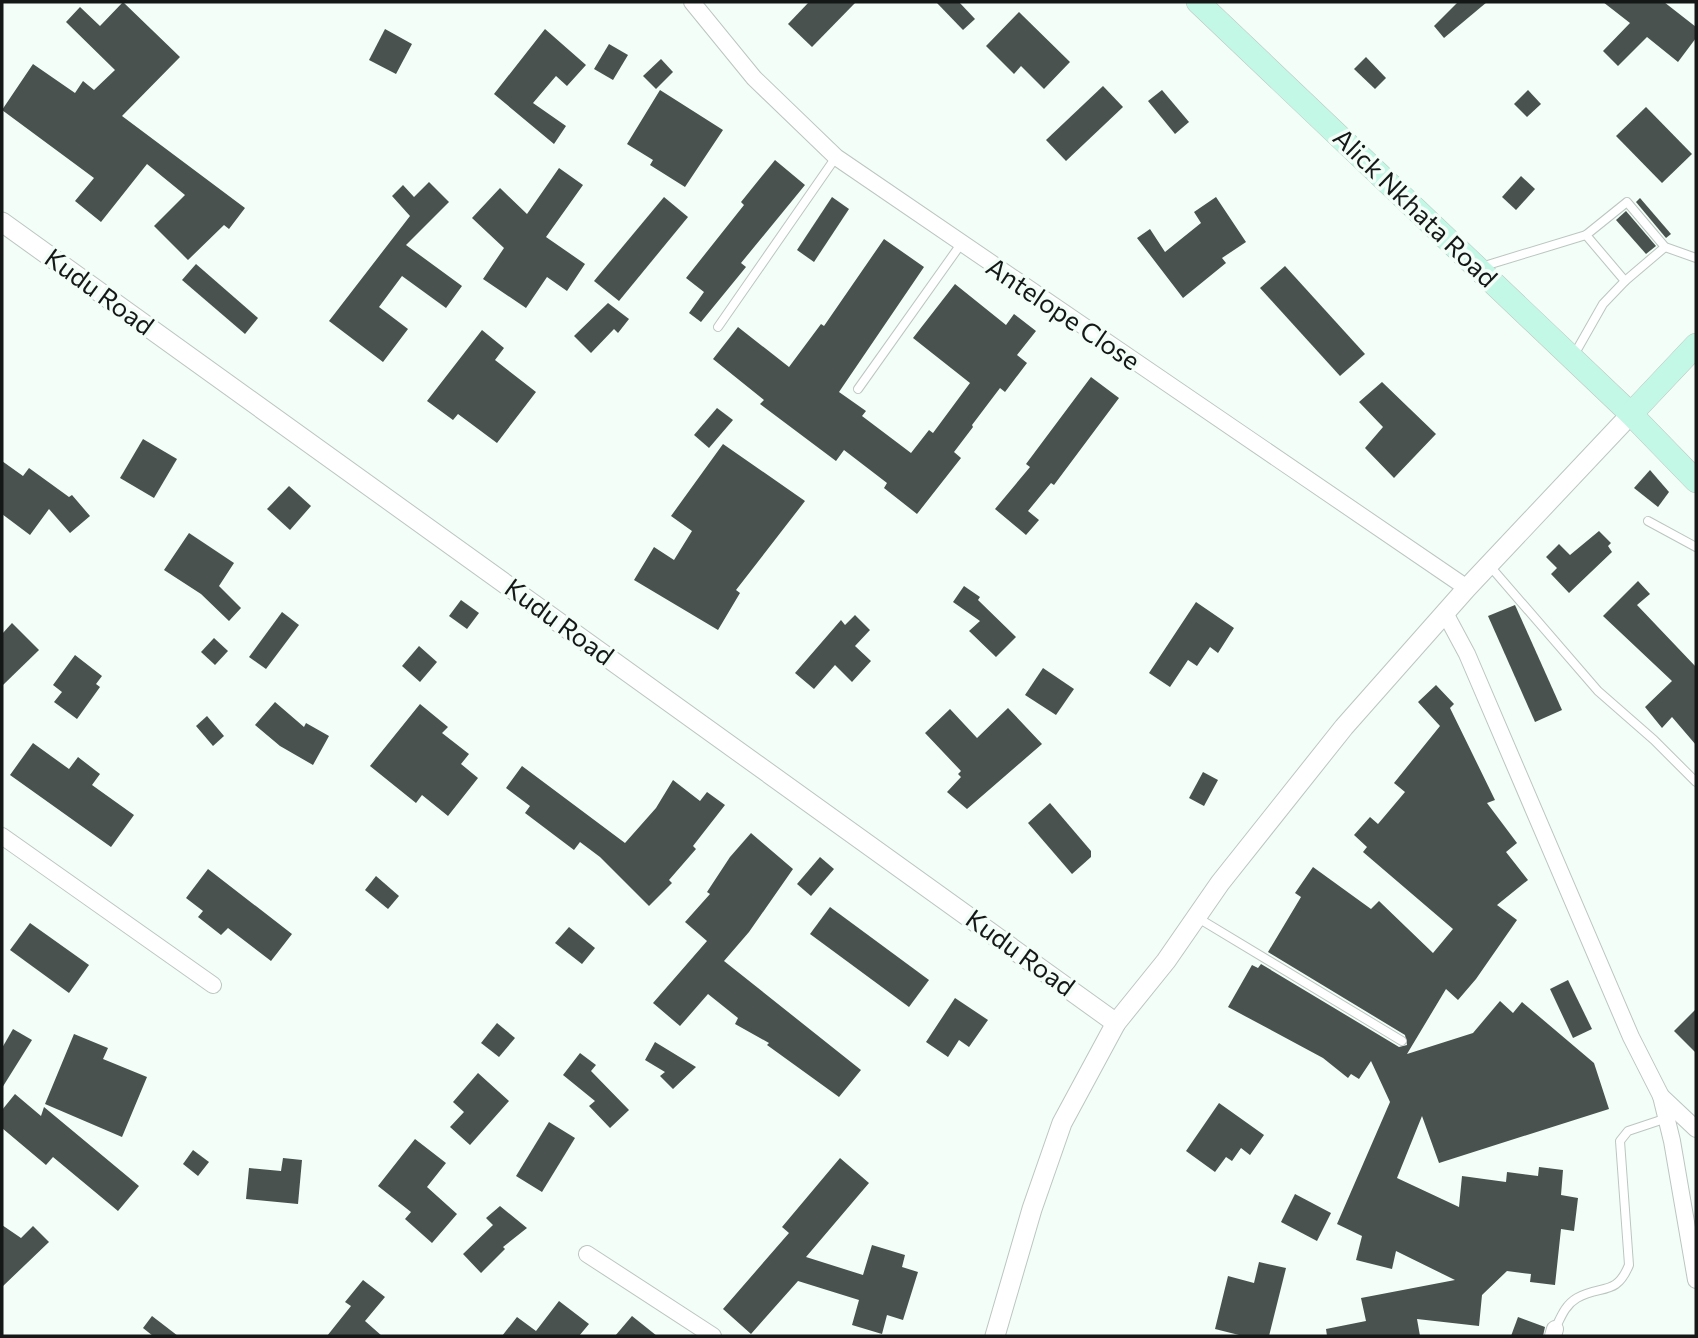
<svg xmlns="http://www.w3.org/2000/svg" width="1698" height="1338" font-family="Commissioner,sans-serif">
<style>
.building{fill:#49524e}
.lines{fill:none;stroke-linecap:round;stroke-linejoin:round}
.service-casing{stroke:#bcc6c1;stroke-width:10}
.minor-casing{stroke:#bcc6c1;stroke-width:18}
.tertiary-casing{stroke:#bcc6c1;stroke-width:21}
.secondary-casing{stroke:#bcc6c1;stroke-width:24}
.service{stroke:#fff;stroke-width:8}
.minor{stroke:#fff;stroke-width:16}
.tertiary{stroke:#fff;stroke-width:19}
.secondary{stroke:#c3f7e6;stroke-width:23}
.labels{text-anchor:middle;stroke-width:7;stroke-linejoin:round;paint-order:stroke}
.street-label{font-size:26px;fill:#141816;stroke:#f3fef9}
</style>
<rect width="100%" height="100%" fill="#f3fef9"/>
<g class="building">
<polygon points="123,2 180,57 122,116 245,208 229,229 224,225 188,260 154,226 185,195 147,164 101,222 75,201 94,178 2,110 33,64 75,93 83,81 94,90 115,70 66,22 80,7 100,26"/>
<polygon points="809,2 856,2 812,47 788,24"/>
<polygon points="936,2 959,2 975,19 963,30"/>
<polygon points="1458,2 1487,2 1444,38 1434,26"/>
<polygon points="1603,2 1664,2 1696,27 1696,38 1678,62 1647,37 1618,66 1603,51 1630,23"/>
<polygon points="1019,12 1070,62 1044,89 1021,66 1014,74 986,46"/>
<polygon points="385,29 412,44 396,74 369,60"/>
<polygon points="545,29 586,65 567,86 556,76 533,103 566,126 554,144 494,94"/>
<polygon points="609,44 628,55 613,80 594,69"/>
<polygon points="1366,57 1386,78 1375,89 1354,69"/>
<polygon points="661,59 673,72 656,89 643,76"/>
<polygon points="1103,86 1123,107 1066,161 1046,140"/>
<polygon points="660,90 723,130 685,187 650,165 653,160 627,144"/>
<polygon points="1162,90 1189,122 1175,134 1148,101"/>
<polygon points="1528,90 1541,104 1527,117 1514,104"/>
<polygon points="1646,107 1692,154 1662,183 1616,136"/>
<polygon points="775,160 805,185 741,263 746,267 701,322 689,313 704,292 686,278 744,205 741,202"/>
<polygon points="559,168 583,185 546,237 585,264 567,291 547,277 526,308 483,279 504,248 472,218 500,188 527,214"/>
<polygon points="1521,176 1535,189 1516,210 1502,197"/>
<polygon points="429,182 449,202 406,245 462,286 446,308 402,276 379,307 408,329 383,362 329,321 410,216 392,196 403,185 414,197"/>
<polygon points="664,197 688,217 619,301 594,281"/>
<polygon points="832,197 849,209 814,262 797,250"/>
<polygon points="1216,197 1246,242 1222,258 1226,263 1183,298 1137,238 1150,229 1165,252 1201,223 1194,212"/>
<polygon points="1640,198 1671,234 1666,238 1636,202"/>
<polygon points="1626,211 1656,246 1646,254 1616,220"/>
<polygon points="884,239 924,267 839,392 866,411 862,416 911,453 929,430 933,433 970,383 913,338 955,284 1006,325 1014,314 1036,331 1017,355 1027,363 1005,392 1000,388 972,425 973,427 954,452 961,458 917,514 884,488 887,483 844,450 836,461 760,404 764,400 713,359 738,327 789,367 821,324 824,326"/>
<polygon points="196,264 258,318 245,334 182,280"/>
<polygon points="1285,266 1365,354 1340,376 1260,288"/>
<polygon points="608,303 629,319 618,333 614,329 591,353 574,336"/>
<polygon points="482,330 504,348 495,360 536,392 497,443 458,414 453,420 427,401"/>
<polygon points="1091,377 1119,398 1054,485 1051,483 1028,511 1039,520 1026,535 995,509 1030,467 1026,464"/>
<polygon points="1382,382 1436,434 1394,478 1365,448 1383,427 1359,402"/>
<polygon points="717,408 733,420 709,448 694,435"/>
<polygon points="143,439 177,459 154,498 120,478"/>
<polygon points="723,444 805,501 736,590 740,593 718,630 634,580 654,547 674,560 692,531 671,516"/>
<polygon points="2,461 23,476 29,468 69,497 72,495 90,516 70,533 49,509 30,535 2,514"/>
<polygon points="1650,470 1669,492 1658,507 1634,488"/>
<polygon points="289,486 311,506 290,530 267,509"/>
<polygon points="1599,531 1611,543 1608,546 1612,552 1569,593 1551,574 1557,568 1546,557 1559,544 1570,555"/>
<polygon points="189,533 234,563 219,586 241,608 229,621 201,594 164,570"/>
<polygon points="1638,581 1650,594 1637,605 1696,667 1696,745 1672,717 1662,728 1645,707 1672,681 1603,616"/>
<polygon points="964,586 980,597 978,600 1016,637 996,657 969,631 980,621 953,602"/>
<polygon points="461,600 479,613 467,629 449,616"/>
<polygon points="1196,602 1234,628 1218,653 1210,647 1197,666 1188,660 1170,687 1149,673"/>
<polygon points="1515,605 1562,710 1535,722 1488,616"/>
<polygon points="282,612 299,625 266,669 249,657"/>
<polygon points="855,615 870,630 855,646 871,661 852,682 835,665 814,689 795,673 841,620 845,625"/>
<polygon points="12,623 39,650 2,686 2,634"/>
<polygon points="214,638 228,651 215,665 201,652"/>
<polygon points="419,646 437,662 420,682 402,666"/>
<polygon points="75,655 102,676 96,684 100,687 77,719 54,702 62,692 53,685"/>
<polygon points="1043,668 1074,689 1056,715 1025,695"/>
<polygon points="1436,685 1454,704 1450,708 1495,800 1487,803 1517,843 1506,852 1528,880 1497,905 1517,920 1476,979 1458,1000 1446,989 1407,1054 1473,1033 1500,1001 1513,1013 1522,1002 1594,1063 1609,1109 1439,1163 1422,1116 1397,1178 1459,1207 1462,1176 1506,1182 1507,1172 1538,1176 1539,1167 1563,1170 1561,1195 1578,1198 1574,1231 1561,1229 1555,1285 1530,1282 1531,1274 1507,1271 1482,1295 1479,1326 1417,1319 1420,1336 1327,1336 1326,1329 1366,1321 1361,1298 1455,1280 1396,1251 1392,1269 1356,1260 1362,1236 1337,1224 1390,1102 1371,1061 1359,1079 1351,1074 1348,1078 1323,1058 1228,1007 1252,965 1258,968 1261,964 1399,1047 1407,1045 1405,1035 1268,952 1301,897 1295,893 1313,867 1371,909 1379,901 1433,953 1453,929 1363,852 1367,847 1354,835 1370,817 1378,824 1405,792 1394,783 1440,726 1418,702"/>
<polygon points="275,702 304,727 306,723 329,736 313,765 280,746 255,725"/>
<polygon points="420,704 448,727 442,733 469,754 461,764 478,778 448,816 422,795 416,803 370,766"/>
<polygon points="1008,708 1042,744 967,809 947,792 961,777 958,774 961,771 925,733 950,709 977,738"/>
<polygon points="207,716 224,736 213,746 196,726"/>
<polygon points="33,743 69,769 78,757 100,774 92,785 134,815 111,847 10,775"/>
<polygon points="522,766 625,843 656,808 673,780 700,801 707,792 725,805 693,846 696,849 669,880 672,883 649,906 600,857 580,842 574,850 525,813 530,806 506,788"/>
<polygon points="1203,772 1218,780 1204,806 1189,798"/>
<polygon points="1050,803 1091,851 1091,857 1072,874 1028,823"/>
<polygon points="751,833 793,869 749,932 724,961 861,1070 839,1097 767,1045 769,1043 735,1024 738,1018 708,994 680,1026 653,1003 707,941 685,922 710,894 707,892 730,857"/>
<polygon points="820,857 834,869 811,896 797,884"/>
<polygon points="208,869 292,934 271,961 228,928 221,935 198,917 203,911 186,898"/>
<polygon points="376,876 399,896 388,909 365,890"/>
<polygon points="830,907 929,980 909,1007 810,934"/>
<polygon points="30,923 89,965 69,993 10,950"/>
<polygon points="569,927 595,948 582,964 555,943"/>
<polygon points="1568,980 1592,1029 1573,1038 1550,989"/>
<polygon points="955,998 988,1020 969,1047 959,1040 948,1057 926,1042"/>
<polygon points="1696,1009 1696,1053 1674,1031"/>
<polygon points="497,1023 515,1038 499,1057 481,1043"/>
<polygon points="13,1029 32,1040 2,1088 2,1048"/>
<polygon points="74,1034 108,1048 103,1059 147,1077 122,1137 45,1104"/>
<polygon points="655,1042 696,1067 673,1089 660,1076 665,1072 645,1060"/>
<polygon points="580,1053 596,1065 591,1071 629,1110 610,1128 589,1106 595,1101 563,1075"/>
<polygon points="478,1073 509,1101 470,1145 450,1127 464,1112 453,1102"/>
<polygon points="15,1094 41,1116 44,1107 139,1186 118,1211 53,1157 46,1165 2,1128 2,1110"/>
<polygon points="1219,1103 1264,1135 1250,1155 1241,1148 1232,1161 1226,1157 1215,1172 1186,1151"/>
<polygon points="549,1122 575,1138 542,1192 516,1176"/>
<polygon points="415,1139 446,1163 427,1187 457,1214 432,1243 405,1219 411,1212 378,1186"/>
<polygon points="193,1150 209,1162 198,1176 183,1164"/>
<polygon points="283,1158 302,1160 298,1204 246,1199 249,1168 281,1171"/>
<polygon points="840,1158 869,1183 806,1257 863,1275 872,1245 905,1255 902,1267 918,1272 903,1320 887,1315 882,1334 852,1325 859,1300 798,1281 751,1334 723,1309 789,1233 782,1227"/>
<polygon points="1295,1194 1331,1213 1317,1241 1281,1222"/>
<polygon points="500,1206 527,1228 503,1247 505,1249 481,1273 463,1254 493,1225 486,1218"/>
<polygon points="2,1225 21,1238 33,1226 49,1242 2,1287"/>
<polygon points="1259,1262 1286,1268 1269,1336 1243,1336 1215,1329 1228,1276 1254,1283"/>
<polygon points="363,1280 385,1297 365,1321 382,1336 327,1336 351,1306 345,1302"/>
<polygon points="559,1301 589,1324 579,1336 502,1336 517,1317 536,1331"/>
<polygon points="152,1316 178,1336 153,1336 143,1328"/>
<polygon points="632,1316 657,1336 615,1336"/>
<polygon points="1518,1317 1545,1327 1543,1336 1511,1336"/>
</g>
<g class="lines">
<g class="service-casing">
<g id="service">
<polyline points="1481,267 1586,235 1627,202 1665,247 1696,258"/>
<polyline points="1625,281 1665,247"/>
<polyline points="718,327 836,157"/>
<polyline points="1574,355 1603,304 1625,281 1586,235"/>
<polyline points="858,389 961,244"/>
<polyline points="1648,521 1696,547"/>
<polyline points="1489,565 1598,691 1654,740 1696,782"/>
<polyline points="1198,918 1402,1041"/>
<path d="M1555,1329c6,-12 10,-24 22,-31 24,-14 39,-1 52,-33l-9,-124 8,-10 39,-13"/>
</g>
</g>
<g class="minor-casing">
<g id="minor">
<polyline points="692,2 754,78 836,157 1467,588"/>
<polyline points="1445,613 1467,654 1631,1037 1661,1096 1696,1129"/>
<polyline points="2,836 213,985"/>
<polyline points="1661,1096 1672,1141 1696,1280"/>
<polyline points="587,1254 713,1336"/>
<polyline points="1553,1336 1555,1329"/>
</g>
</g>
<g class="tertiary-casing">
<g id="tertiary">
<polyline points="2,222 1116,1023"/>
<polyline points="995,1336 1032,1209 1062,1123 1116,1023 1166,961 1220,883 1344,727 1467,588 1631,414"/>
</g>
</g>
<g class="secondary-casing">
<g id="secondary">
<polyline points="1198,2 1631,414 1696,481"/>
<polyline points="1631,414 1696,345"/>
</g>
</g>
<use href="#service" class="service"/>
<use href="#minor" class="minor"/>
<use href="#tertiary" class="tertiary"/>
<use href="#secondary" class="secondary"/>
</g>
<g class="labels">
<g class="street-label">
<text transform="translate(1415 208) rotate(44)" y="9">Alick Nkhata Road</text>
<text transform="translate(99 292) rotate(36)" y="9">Kudu Road</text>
<text transform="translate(1063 314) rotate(34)" y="9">Antelope Close</text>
<text transform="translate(559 622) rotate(36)" y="9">Kudu Road</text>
<text transform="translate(1020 953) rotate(36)" y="9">Kudu Road</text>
</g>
</g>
<rect width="1698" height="1338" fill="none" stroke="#141816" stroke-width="7"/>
</svg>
